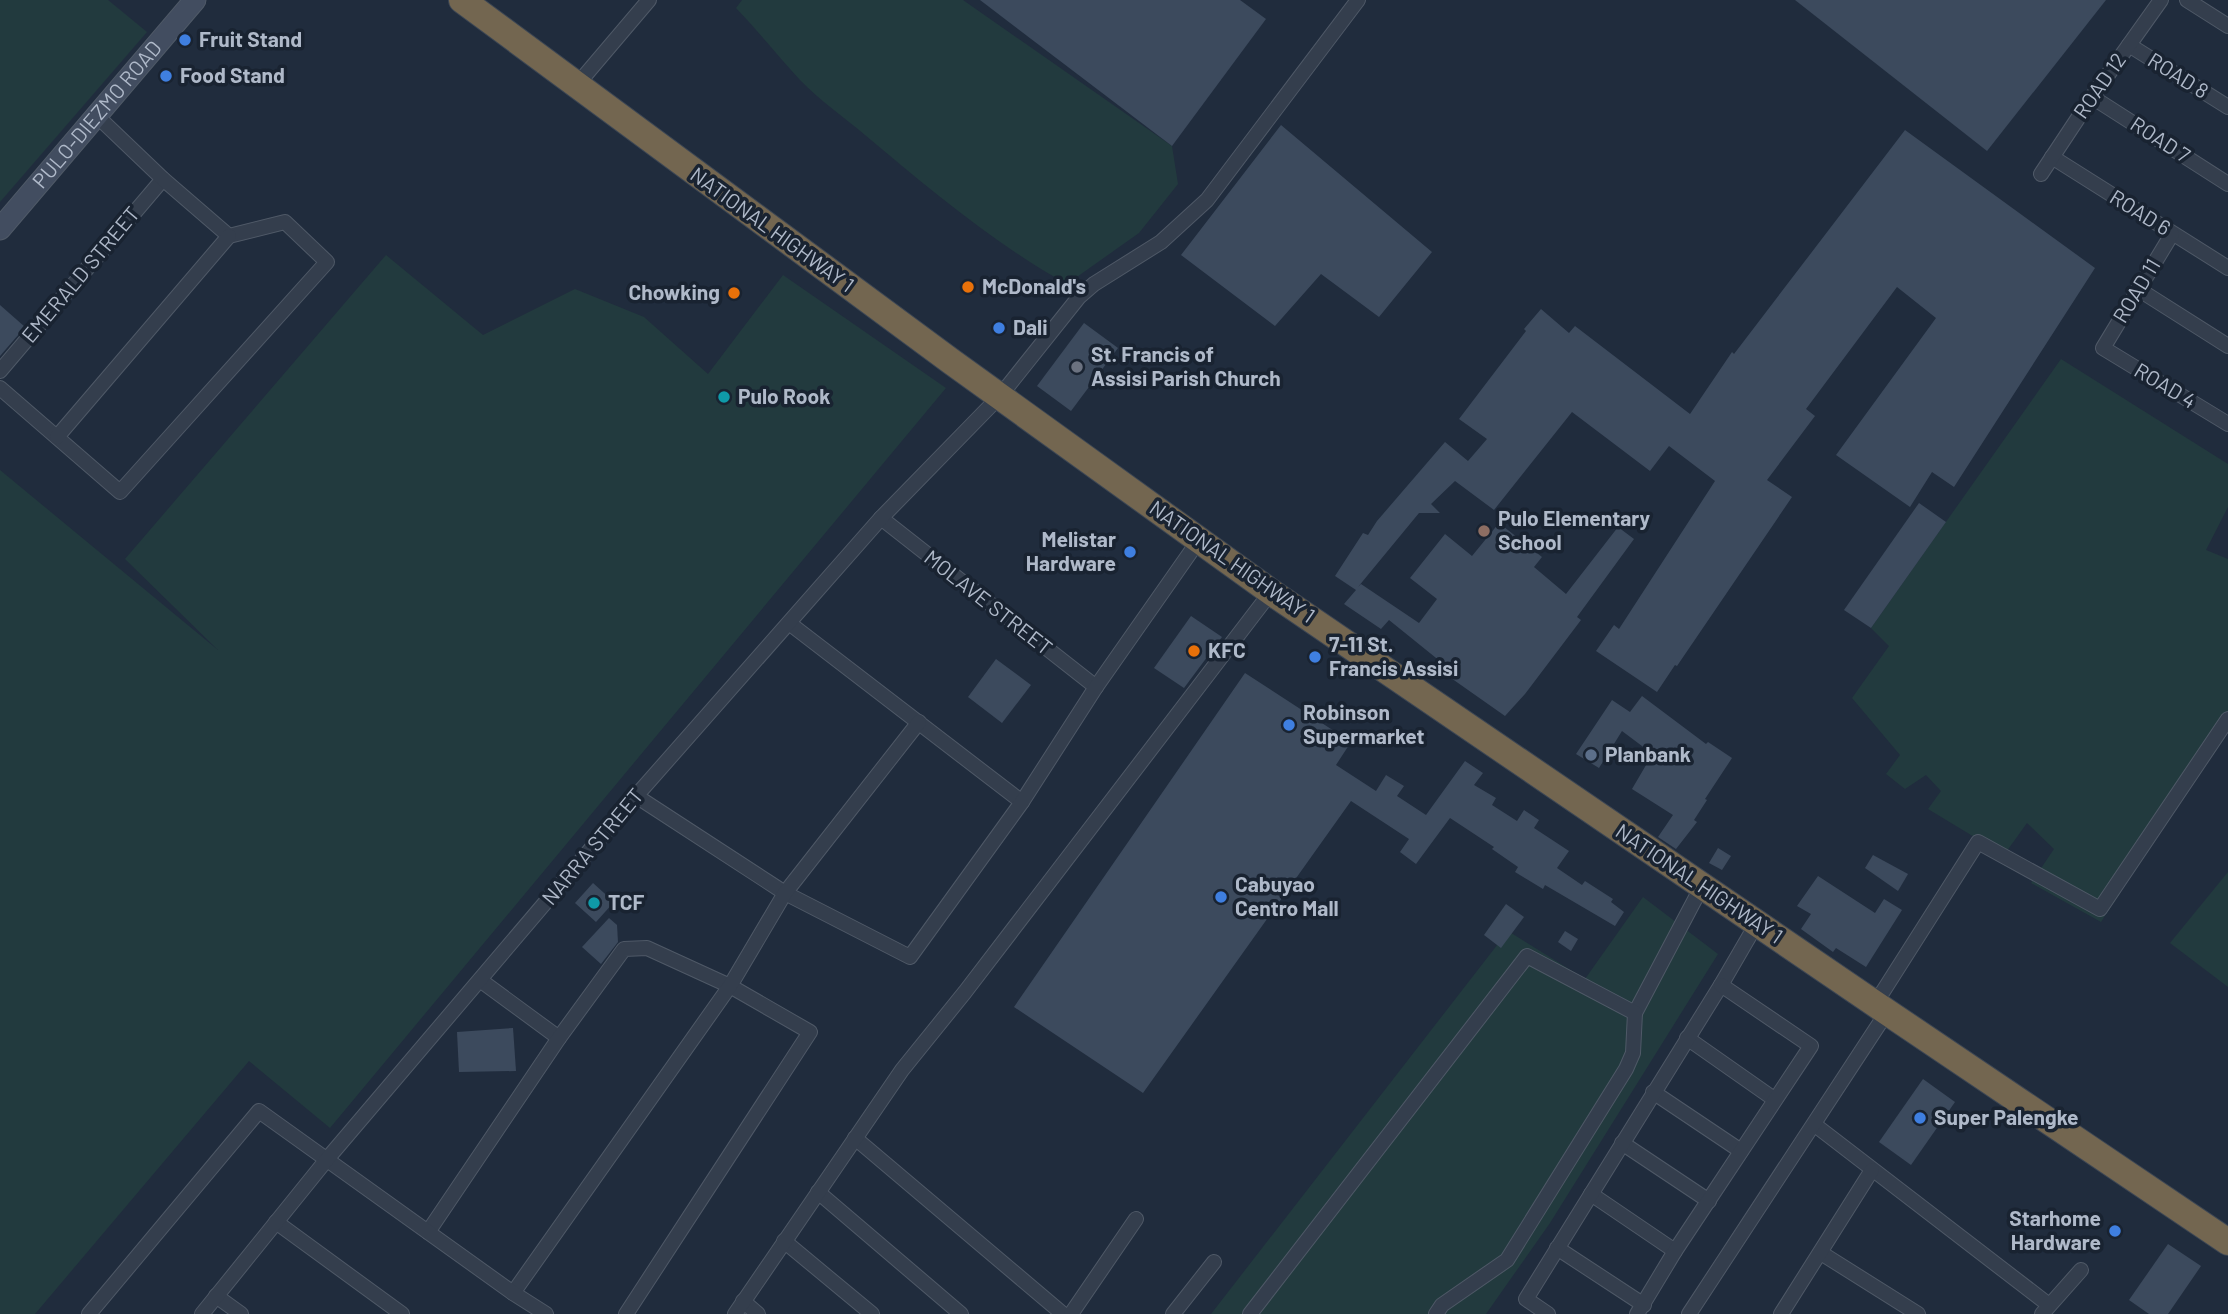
<svg xmlns="http://www.w3.org/2000/svg" width="2228" height="1314" font-family="Barlow,sans-serif">
<style>
.green{fill:#223a3e}
.building{fill:#3c4a5d}
.lines{fill:none;stroke-linecap:round;stroke-linejoin:round}
.street-casing{stroke:#4f5967;stroke-width:16}
.secondary-casing{stroke:#4f5967;stroke-width:23}
.highway-casing{stroke:#3c4654;stroke-width:28}
.street{stroke:#343e4d;stroke-width:14}
.secondary{stroke:#424d60;stroke-width:21}
.highway{stroke:#736650;stroke-width:26}
.shop-dot{fill:#3f7fe0;stroke:#192331;stroke-width:2.5}
.food-dot{fill:#e8710a;stroke:#192331;stroke-width:2.5}
.worship-dot{fill:#6b7280;stroke:#192331;stroke-width:2.5}
.culture-dot{fill:#0f9aa8;stroke:#192331;stroke-width:2.5}
.education-dot{fill:#8d6e63;stroke:#192331;stroke-width:2.5}
.service-dot{fill:#5c6f8a;stroke:#192331;stroke-width:2.5}
.labels{text-anchor:middle;stroke-width:7;stroke-linejoin:round;paint-order:stroke}
.poi-label{font-size:21px;font-weight:bold;fill:#afb9c9;stroke:#192331;text-anchor:start}
.street-label{font-size:21px;fill:#afb9c9;stroke:#192331}
</style>
<rect width="100%" height="100%" fill="#202c3d"/>
<g class="green">
<polygon points="0,0 108,0 147,32 0,202"/>
<path d="M742,0h221l209,146 6,38 -39,49 -72,51c-71,-39 -139,-96 -202,-149 -21,-18 -46,-35 -65,-55 -22,-24 -42,-49 -64,-72z"/>
<polygon points="386,255 483,335 575,289 644,317 708,374 783,275 946,388 330,1128 249,1061 35,1314 0,1314 0,470 218,650 125,559"/>
<polygon points="2061,359 2228,464 2228,507 2206,550 2228,559 2228,727 2101,922 2031,883 2054,849 2027,823 2004,855 1928,809 1941,791 1926,775 1905,789 1886,774 1900,755 1852,698 1889,646 1871,628"/>
<polygon points="2228,872 2228,987 2170,943"/>
<polygon points="1643,897 1718,954 1550,1223 1486,1314 1211,1314 1508,931 1585,979"/>
</g>
<g class="building">
<polygon points="980,0 1240,0 1266,19 1172,146"/>
<polygon points="1795,0 2106,0 1987,151"/>
<polygon points="1281,125 1432,252 1379,317 1321,274 1275,326 1181,255"/>
<polygon points="1905,130 2095,268 1954,487 1932,472 1910,507 1836,455 1936,318 1897,287 1806,409 1815,416 1767,480 1792,497 1677,666 1675,665 1657,692 1596,651 1614,625 1619,629 1715,481 1669,446 1650,471 1572,412 1494,510 1455,481 1431,504 1440,513 1419,513 1358,587 1361,584 1419,623 1437,599 1410,578 1445,534 1472,556 1499,523 1542,557 1534,567 1566,594 1618,527 1634,539 1577,617 1581,620 1525,694 1505,716 1441,671 1446,666 1389,620 1381,629 1344,604 1356,590 1335,576 1363,533 1368,535 1377,521 1445,442 1468,461 1487,439 1459,419 1526,331 1524,329 1541,309 1569,333 1575,326 1690,414 1732,352 1734,354"/>
<polygon points="0,305 25,327 0,356"/>
<polygon points="1084,323 1118,348 1071,411 1037,386"/>
<polygon points="1919,503 1946,522 1871,628 1844,610"/>
<polygon points="1191,616 1222,637 1184,688 1154,668"/>
<polygon points="996,659 1031,685 1002,723 968,697"/>
<polygon points="1245,673 1351,742 1336,765 1376,791 1386,775 1404,786 1397,796 1426,815 1465,761 1483,773 1474,785 1496,798 1492,805 1517,821 1524,810 1539,820 1534,828 1569,851 1557,868 1582,885 1585,881 1613,899 1611,902 1624,912 1615,926 1545,885 1543,889 1515,872 1518,867 1492,849 1494,847 1450,818 1416,864 1400,852 1409,839 1351,801 1143,1093 1014,1007"/>
<polygon points="1642,696 1706,744 1708,742 1732,758 1705,799 1707,800 1694,820 1697,822 1676,849 1658,837 1673,815 1632,789 1649,760 1646,758 1650,752 1622,731 1599,768 1576,754 1612,700 1630,712"/>
<polygon points="1718,848 1731,856 1722,870 1709,863"/>
<polygon points="1873,855 1908,874 1898,891 1865,868"/>
<polygon points="1818,876 1875,913 1884,899 1902,910 1866,967 1836,948 1833,952 1801,929 1811,914 1797,906"/>
<polygon points="593,883 614,902 596,922 575,903"/>
<polygon points="1506,904 1524,917 1501,948 1484,935"/>
<polygon points="609,918 617,925 618,942 601,964 582,947"/>
<polygon points="1565,931 1578,939 1571,951 1558,942"/>
<polygon points="513,1028 516,1071 459,1072 457,1032"/>
<polygon points="1923,1079 1955,1102 1911,1165 1879,1142"/>
<polygon points="2168,1244 2201,1266 2168,1314 2149,1314 2129,1300"/>
</g>
<g class="lines">
<g class="street-casing">
<g id="street">
<polyline points="2187,0 2228,26"/>
<polyline points="2129,45 2228,107"/>
<polyline points="576,86 649,0"/>
<polyline points="2092,97 2228,184"/>
<polyline points="2052,157 2228,268"/>
<polyline points="2041,174 2092,97 2161,0"/>
<polyline points="2172,234 2103,348 2228,424"/>
<polyline points="2138,289 2228,346"/>
<polyline points="0,371 163,179"/>
<polyline points="0,388 120,492 327,262 285,222 229,236 163,179 97,116"/>
<polyline points="57,437 229,236"/>
<polyline points="881,518 1096,687"/>
<polyline points="789,623 1022,802"/>
<polyline points="636,796 785,893 910,957 1022,802 1096,687 1199,540"/>
<polyline points="480,980 559,1038"/>
<polyline points="1875,1004 1978,842 2100,909 2228,719"/>
<polyline points="1635,1013 1702,886"/>
<polyline points="1687,1038 1774,1099"/>
<polyline points="1653,1092 1741,1151"/>
<polyline points="1815,1125 2049,1305"/>
<polyline points="855,1138 1063,1314"/>
<polyline points="1622,1143 1709,1201"/>
<polyline points="818,1192 961,1314"/>
<polyline points="1591,1194 1675,1251"/>
<polyline points="276,1222 402,1314"/>
<polyline points="428,1232 559,1038 624,949 647,948 730,986 810,1032 626,1314"/>
<polyline points="784,1241 872,1314"/>
<polyline points="1557,1248 1644,1305"/>
<polyline points="1821,1253 1918,1314"/>
<polyline points="513,1293 730,986 785,893 919,722"/>
<polyline points="216,1296 241,1314"/>
<polyline points="743,1301 758,1314"/>
<polyline points="89,1314 259,1111 513,1293 546,1314"/>
<polyline points="202,1314 328,1158 636,796 881,518 1000,396 1079,297 1094,284 1161,242 1207,200 1358,0"/>
<polyline points="735,1314 902,1070 965,992 1271,592"/>
<polyline points="1071,1314 1136,1219"/>
<polyline points="1173,1314 1214,1262"/>
<polyline points="1250,1314 1527,956 1635,1013 1633,1053 1626,1069 1507,1260 1442,1305 1436,1314"/>
<polyline points="1548,1314 1526,1299 1721,985 1757,923"/>
<polyline points="1637,1314 1675,1251 1811,1046 1721,985"/>
<polyline points="1689,1314 1887,1012"/>
<polyline points="1781,1314 1872,1170"/>
<polyline points="2042,1314 2081,1270"/>
</g>
</g>
<g class="secondary-casing">
<g id="secondary">
<path id="s1" d="M0,229l195,-229"/>
</g>
</g>
<g class="highway-casing">
<polyline id="highway" points="462,0 952,362 1271,592 1887,1012 2228,1242"/>
</g>
<use href="#street" class="street"/>
<use href="#secondary" class="secondary"/>
<use href="#highway" class="highway"/>
</g>
<g class="shop-dot">
<circle cx="185" cy="40" r="7"/>
<circle cx="166" cy="76" r="7"/>
<circle cx="999" cy="328" r="7"/>
<circle cx="1130" cy="552" r="7"/>
<circle cx="1315" cy="657" r="7"/>
<circle cx="1289" cy="725" r="7"/>
<circle cx="1221" cy="897" r="7"/>
<circle cx="1920" cy="1118" r="7"/>
<circle cx="2115" cy="1231" r="7"/>
</g>
<g class="food-dot">
<circle cx="968" cy="287" r="7"/>
<circle cx="734" cy="293" r="7"/>
<circle cx="1194" cy="651" r="7"/>
</g>
<circle class="worship-dot" cx="1077" cy="367" r="7"/>
<g class="culture-dot">
<circle cx="724" cy="397" r="7"/>
<circle cx="594" cy="903" r="7"/>
</g>
<circle class="education-dot" cx="1484" cy="531" r="7"/>
<circle class="service-dot" cx="1591" cy="755" r="7"/>
<g class="labels">
<g class="poi-label">
<text x="199" y="47">Fruit Stand</text>
<text x="180" y="83">Food Stand</text>
<text x="982" y="294">McDonald's</text>
<text x="720" y="300" text-anchor="end">Chowking</text>
<text x="1013" y="335">Dali</text>
<text x="1091" y="362">St. Francis of<tspan x="1091" dy="24">Assisi Parish Church</tspan></text>
<text x="738" y="404">Pulo Rook</text>
<text x="1498" y="526">Pulo Elementary<tspan x="1498" dy="24">School</tspan></text>
<text x="1116" y="547" text-anchor="end">Melistar<tspan x="1116" dy="24">Hardware</tspan></text>
<text x="1329" y="652">7-11 St.<tspan x="1329" dy="24">Francis Assisi</tspan></text>
<text x="1208" y="658">KFC</text>
<text x="1303" y="720">Robinson<tspan x="1303" dy="24">Supermarket</tspan></text>
<text x="1605" y="762">Planbank</text>
<text x="1235" y="892">Cabuyao<tspan x="1235" dy="24">Centro Mall</tspan></text>
<text x="608" y="910">TCF</text>
<text x="1934" y="1125">Super Palengke</text>
<text x="2101" y="1226" text-anchor="end">Starhome<tspan x="2101" dy="24">Hardware</tspan></text>
</g>
<g class="street-label">
<text transform="translate(2178 76) rotate(32)" y="7">ROAD 8</text>
<text transform="translate(2100 86) rotate(-55)" y="7">ROAD 12</text>
<text dy="7" stroke="none"><textPath href="#s1" startOffset="150">PULO-DIEZMO ROAD</textPath></text>
<text transform="translate(2160 140) rotate(33)" y="7">ROAD 7</text>
<text transform="translate(2140 213) rotate(32)" y="7">ROAD 6</text>
<text transform="translate(772 230) rotate(36)" y="7">NATIONAL HIGHWAY 1</text>
<text transform="translate(81 275) rotate(-50)" y="7">EMERALD STREET</text>
<text transform="translate(2137 291) rotate(-59)" y="7">ROAD 11</text>
<text transform="translate(2165 386) rotate(31)" y="7">ROAD 4</text>
<text transform="translate(1232 562) rotate(35)" y="7">NATIONAL HIGHWAY 1</text>
<text transform="translate(988 603) rotate(38)" y="7">MOLAVE STREET</text>
<text transform="translate(593 847) rotate(-50)" y="7">NARRA STREET</text>
<text transform="translate(1699 884) rotate(34)" y="7">NATIONAL HIGHWAY 1</text>
</g>
</g>
</svg>
